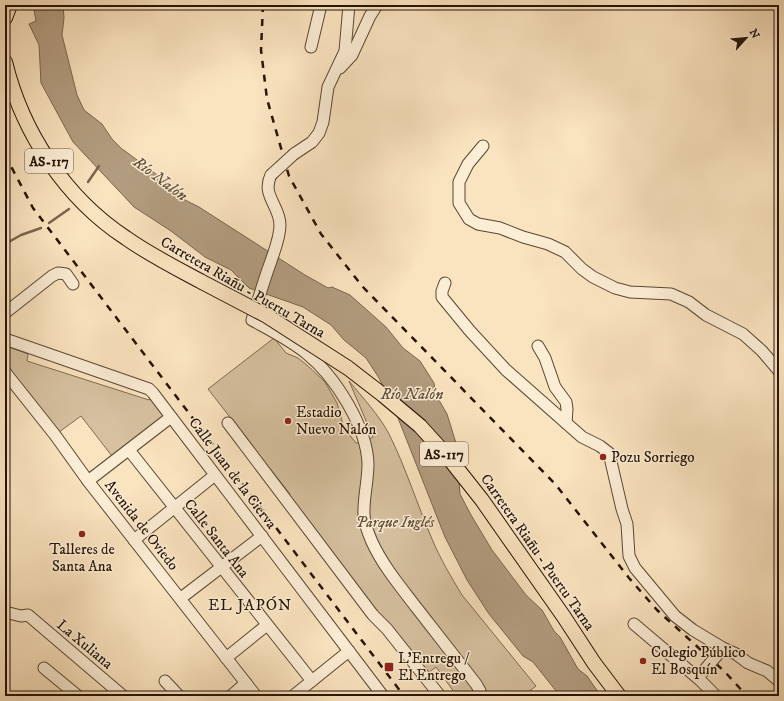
<svg xmlns="http://www.w3.org/2000/svg" width="784" height="701" font-family="'IM FELL DW Pica',serif">
<style>
.green{fill:#d6c09f;stroke:#7e6a52}
.water{fill:#b29c7f;stroke:#7a654e}
.lines{fill:none;stroke-linecap:round;stroke-linejoin:round}
.stream{stroke:#7a654e;stroke-width:2.5}
.minor-casing{stroke:#5a4733;stroke-width:13}
.major-casing{stroke:#251304;stroke-width:16}
.minor{stroke:#fcedd5;stroke-width:11}
.major{stroke:#fae3bf;stroke-width:14}
.rail{stroke:#251304;stroke-width:2.5;stroke-dasharray:7 7;stroke-linecap:butt}
.minor-bridge-casing{stroke:#5a4733;stroke-width:13;stroke-linecap:butt}
.major-bridge-casing{stroke:#251304;stroke-width:16;stroke-linecap:butt}
.minor-bridge{stroke:#fcedd5;stroke-width:11}
.major-bridge{stroke:#fae3bf;stroke-width:14}
.poi-dot{fill:#8f2418;stroke:#fcedd5;stroke-width:1.5}
.labels{text-anchor:middle;stroke-width:3;stroke-linejoin:round;paint-order:stroke}
.shield{fill:#fcedd5;stroke:#665443;stroke-width:1}
.shield-label{font-size:14px;font-weight:bold;fill:#251304}
.street-label{font-size:15px;fill:#251304;stroke:#fcedd5}
.poi-label{font-size:15px;fill:#251304;stroke:#fcedd5;text-anchor:start}
.park-label{font-size:15px;font-style:italic;fill:#63503a;stroke:#fcedd5}
.water-label{font-size:16px;font-style:italic;fill:#64513b;stroke:#fcedd5}
.neighbourhood-label{font-size:16px;letter-spacing:1px;fill:#251304;stroke:#fcedd5}
</style>
<rect width="100%" height="100%" fill="#fae3bf"/>
<filter id="stains"><feTurbulence type="fractalNoise" baseFrequency=".005" numOctaves="4"/><feColorMatrix values="0 0 0 0 .2 0 0 0 0 .09 0 0 0 0 .02 0 0 0 .5 -.17"/></filter>
<radialGradient id="worn" r=".72"><stop offset=".6" stop-color="#630" stop-opacity="0"/><stop offset="1" stop-color="#630" stop-opacity=".3"/></radialGradient>
<g class="green">
<path d="M274,338l12,15 12,5 10,8 17,16 12,21 7,25 12,15 8,-1 9,-5 -24,-56c14,17 30,34 40,53 17,34 28,70 43,105 8,19 19,38 30,56l74,91 -13,10h-66l-21,-29 -12,9 -139,-178 5,-4 -82,-105z"/>
<polygon points="5,340 7,340 6,346 28,354 27,361 149,400 153,393 171,417 115,460 81,416 55,435 5,372"/>
</g>
<polygon class="water" points="33,5 63,5 64,18 62,35 77,95 84,110 102,124 112,139 122,149 125,151 176,189 183,199 199,207 305,275 328,288 332,287 350,295 386,327 403,348 420,361 434,383 436,395 447,414 456,443 460,494 471,515 492,550 526,595 542,610 554,631 560,637 578,669 587,676 601,696 560,696 533,662 523,656 489,614 467,580 445,537 398,418 379,378 366,358 344,340 331,325 303,307 249,288 231,270 205,257 171,231 134,207 73,142 41,83 39,45 29,24 36,21"/>
<g class="lines">
<g class="stream">
<polyline points="88,182 99,166"/>
<polyline points="49,223 69,209"/>
<polyline points="5,244 21,235 41,228"/>
</g>
<g class="minor-casing">
<g id="minor">
<polyline points="311,47 321,5"/>
<polyline points="340,68 352,55 370,16 377,5"/>
<polyline points="483,146 468,164 459,182 459,203 469,219 478,224 500,228 523,237 548,244 565,252 582,269 593,277 615,288 630,292 671,294 689,302 706,315 743,334 762,351 779,371"/>
<polyline points="294,154 312,142 319,133 323,122 328,87 345,51 349,5"/>
<path d="M271,175c-10,20 9,31 9,50 0,12 -5,24 -9,36 -7,19 -13,39 -19,59 18,10 38,20 54,33 29,23 61,74 62,111 0,16 -4,31 -4,46 -1,10 4,23 8,32 11,24 28,44 44,65 20,26 40,51 60,77l4,7 1,5"/>
<polyline points="445,283 442,291 442,297 470,331 506,370 582,437 600,446 609,453 622,509 627,524 629,556 635,568 675,616 693,630 723,648 736,654 748,663 767,671 779,681"/>
<polyline points="5,313 52,276 58,273 66,274 73,284"/>
<polyline points="5,339 149,389 153,393 383,696"/>
<polyline points="538,346 545,358 555,387 566,402 567,409 566,423"/>
<polyline points="5,372 55,435 88,481 256,696"/>
<polyline points="228,423 373,615 387,629 440,696"/>
<polyline points="129,450 312,681"/>
<polyline points="88,481 171,417"/>
<polyline points="134,540 215,475"/>
<polyline points="181,598 262,536"/>
<polyline points="5,612 21,616 28,615 123,696"/>
<polyline points="634,624 700,680 716,696"/>
<polyline points="226,658 267,625"/>
<polyline points="44,668 78,696"/>
<polyline points="165,681 179,696"/>
<polyline points="231,696 246,683"/>
<polyline points="293,696 349,651"/>
</g>
</g>
<g class="major-casing">
<g id="major">
<polyline points="5,18 10,5"/>
<path d="M5,62c17,70 60,136 121,176 24,17 50,30 76,44"/>
</g>
</g>
<use href="#minor" class="minor"/>
<use href="#major" class="major"/>
<g class="rail">
<polyline points="263,5 261,50 267,99 289,176 321,234 362,286 556,485 629,578 657,610 724,671 747,696"/>
<polyline points="5,155 33,208 404,696"/>
</g>
<g class="minor-bridge-casing">
<g id="minor-bridge">
<polyline points="271,175 294,154"/>
<polyline points="702,673 718,654"/>
</g>
</g>
<g class="major-bridge-casing">
<polyline id="major-bridge" points="202,282 267,316 348,368 383,395 420,426 448,457 482,500 564,617 594,663 619,696"/>
</g>
<use href="#minor-bridge" class="minor-bridge"/>
<use href="#major-bridge" class="major-bridge"/>
</g>
<g class="poi-dot">
<circle cx="288" cy="421" r="4"/>
<circle cx="603" cy="457" r="4"/>
<circle cx="82" cy="534" r="4"/>
<circle cx="643" cy="661" r="4"/>
<rect x="384" y="662" width="10" height="10" rx="2"/>
</g>
<g class="labels">
<g class="shield">
<rect x="25" y="149" width="48" height="24" rx="3"/>
<rect x="420" y="442" width="48" height="24" rx="3"/>
</g>
<g class="shield-label">
<text x="49" y="166">AS-117</text>
<text x="444" y="459">AS-117</text>
</g>
<g class="street-label">
<text transform="translate(243 287) rotate(30)" y="5">Carretera Riañu - Puertu Tarna</text>
<text transform="translate(233 473) rotate(53)" y="5">Calle Juan de la Cierva</text>
<text transform="translate(142 525) rotate(52)" y="5">Avenida de Oviedo</text>
<text transform="translate(217 538) rotate(52)" y="5">Calle Santa Ana</text>
<text transform="translate(538 552) rotate(55)" y="5">Carretera Riañu - Puertu Tarna</text>
<text transform="translate(85 644) rotate(40)" y="5">La Xuliana</text>
</g>
<g class="poi-label">
<text x="296" y="417">Estadio<tspan x="296" dy="17">Nuevo Nalón</tspan></text>
<text x="611" y="462">Pozu Sorriego</text>
<text x="82" y="554" text-anchor="middle">Talleres de<tspan x="82" dy="17">Santa Ana</tspan></text>
<text x="651" y="657">Colegio Público<tspan x="651" dy="17">El Bosquín</tspan></text>
<text x="398" y="663">L'Entregu /<tspan x="398" dy="17">El Entrego</tspan></text>
</g>
<g class="park-label">
<text x="395" y="527">Parque Inglés</text>
</g>
<g class="water-label">
<text transform="translate(161 178) rotate(37)" y="6">Río Nalón</text>
<text x="412" y="399">Río Nalón</text>
</g>
<g class="neighbourhood-label">
<text x="250" y="610">EL JAPÓN</text>
</g>
</g>
<rect width="784" height="701" fill="none" stroke="#fae3bf" stroke-width="20"/>
<rect x="6" y="6" width="772" height="689" fill="none" stroke="#251304" stroke-width="2"/>
<rect x="10" y="10" width="764" height="681" fill="none" stroke="#251304"/>
<g transform="translate(746 38) rotate(63)" stroke="#fcedd5" stroke-width="3" paint-order="stroke">
<path d="M0-3L7 15L0 10L-7 15Z" fill="#251304"/>
<text y="-6" font-size="11" font-weight="bold" text-anchor="middle" fill="#251304">N</text>
</g>
<rect width="100%" height="100%" filter="url(#stains)"/>
<rect width="100%" height="100%" fill="url(#worn)"/>
</svg>
